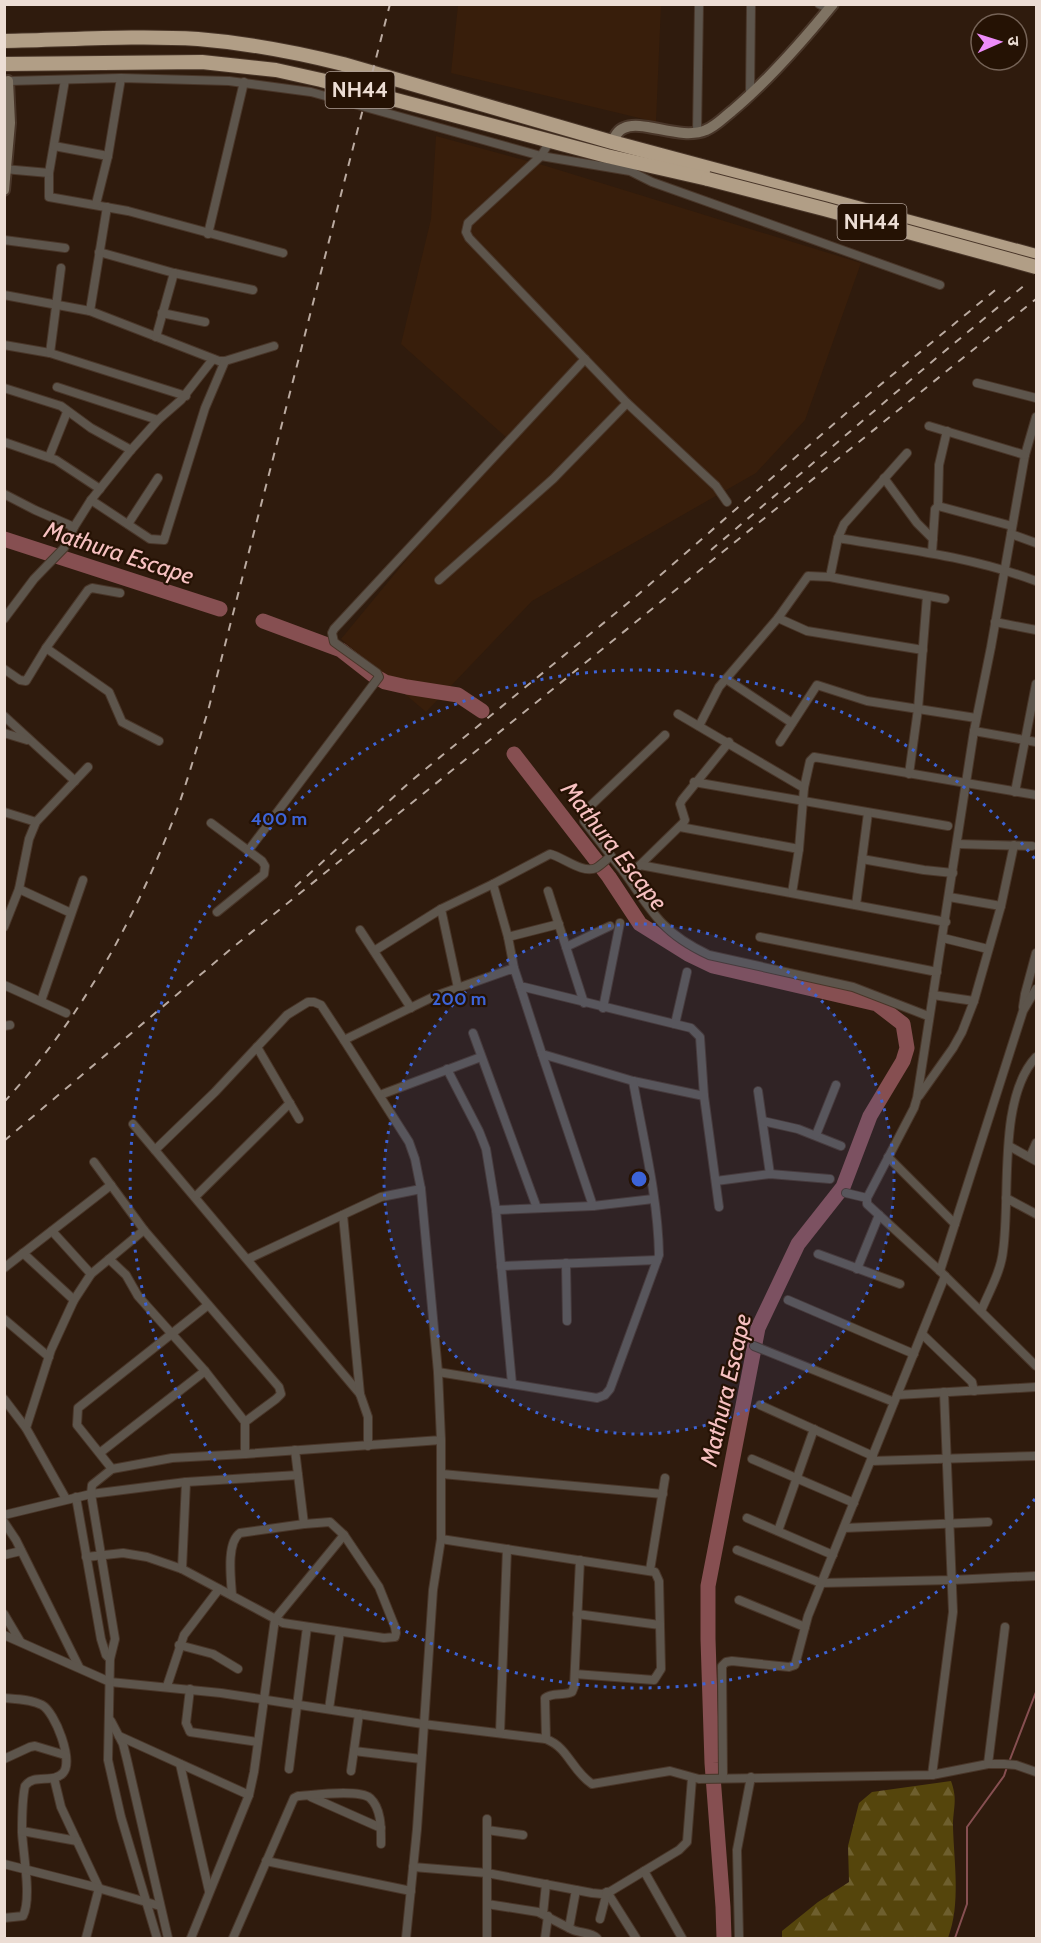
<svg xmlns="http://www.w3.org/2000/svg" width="1041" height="1943" font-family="Cabin,'Noto Sans Devanagari',sans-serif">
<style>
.built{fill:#381e0b}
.forest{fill:url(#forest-firs)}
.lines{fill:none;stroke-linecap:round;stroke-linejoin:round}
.stream{stroke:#864f51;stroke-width:2}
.river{stroke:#864f51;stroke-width:15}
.street-casing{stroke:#493629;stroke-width:10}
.secondary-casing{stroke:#493629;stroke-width:14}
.highway-casing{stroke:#493629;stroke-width:16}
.street{stroke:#5d554c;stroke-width:8}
.secondary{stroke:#7f7363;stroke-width:10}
.highway{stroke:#b19e86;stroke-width:14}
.rail{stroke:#baaaa0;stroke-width:2;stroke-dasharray:8 8;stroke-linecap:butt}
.highway-bridge-casing{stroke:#493629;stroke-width:16;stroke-linecap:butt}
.highway-bridge{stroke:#b19e86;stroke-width:14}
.ring{fill:none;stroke:#3c63d7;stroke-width:3;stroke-dasharray:3 6}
.labels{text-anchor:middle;stroke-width:4.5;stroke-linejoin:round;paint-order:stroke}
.shield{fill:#251204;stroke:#b0a096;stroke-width:1.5}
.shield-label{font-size:21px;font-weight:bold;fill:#ecddd4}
.water-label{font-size:24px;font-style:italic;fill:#f7c1c1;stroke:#251204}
.centre{fill:#3c63d7;stroke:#251204;stroke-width:3}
.ring-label{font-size:18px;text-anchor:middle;font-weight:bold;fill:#3c63d7;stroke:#251204;stroke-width:4.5;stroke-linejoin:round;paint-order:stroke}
</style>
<defs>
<pattern id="forest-firs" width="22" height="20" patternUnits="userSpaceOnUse" patternTransform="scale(1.5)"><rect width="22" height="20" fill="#55450c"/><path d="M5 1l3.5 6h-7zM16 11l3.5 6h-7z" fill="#6e5f2e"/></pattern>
</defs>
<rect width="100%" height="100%" fill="#2f1b0d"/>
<g class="built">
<polygon points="458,5 661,5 656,122 451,73"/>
<polygon points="436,136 546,166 861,263 805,420 756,473 532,601 426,712 341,639 507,438 401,344 431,219"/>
</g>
<path class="forest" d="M951,1781c7,19 2,27 2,46 1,36 8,77 -5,111h-166v-7l36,-29 31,-20 -1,-36 11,-43 13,-11z"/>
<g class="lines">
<g class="stream">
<polyline points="1009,1762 1036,1692"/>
<polyline points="955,1938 967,1904 967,1827 1004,1776 1007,1767"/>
</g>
<g class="river">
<polyline points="4,539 220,609"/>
<polyline points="263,621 341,650 373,675 385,682 407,687 458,695 482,711"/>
<polyline points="514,754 609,877 640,924 688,954 713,966 877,1004 903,1024 907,1048 903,1061 870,1116 843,1187 798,1244 758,1328 708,1586 708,1639 712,1763 723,1907 724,1938"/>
</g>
<g class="street-casing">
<g id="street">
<polyline points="819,4 829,9"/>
<polyline points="65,80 49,173 49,197 128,211 283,253"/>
<polyline points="8,81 121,78 229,81 311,92 541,156 630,171 652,182 940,285"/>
<polyline points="750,96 751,4"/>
<polyline points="697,133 699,4"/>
<polyline points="550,141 541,156 468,223 466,232 469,238 627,403 716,486 727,502"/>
<polyline points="54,146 108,156"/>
<polyline points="4,169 49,173"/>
<polyline points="96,204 108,156 121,78"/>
<polyline points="208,234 244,82"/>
<polyline points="4,240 65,248"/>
<polyline points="99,252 174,273 253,290"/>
<polyline points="4,295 90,311 219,361 225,361 274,346"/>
<polyline points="90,311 107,207"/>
<polyline points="162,313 205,322"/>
<polyline points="156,337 174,273"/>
<polyline points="4,345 50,353 186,396"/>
<polyline points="50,353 61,268"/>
<polyline points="977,383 1036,398"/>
<polyline points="57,387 158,420"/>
<polyline points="4,388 61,406 91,428 131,450"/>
<polyline points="1036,417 1025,455 991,647 974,731 917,1098 914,1108 867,1198 867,1204 940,1271 1036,1366"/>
<polyline points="929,426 1025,455"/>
<polyline points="4,442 56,460 100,489"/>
<polyline points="49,457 67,412"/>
<polyline points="884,478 917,523 933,539"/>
<polyline points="4,494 35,510 74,527"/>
<polyline points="91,500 150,539 164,540 205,408 225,361"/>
<polyline points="938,506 939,465 947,431"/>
<polyline points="128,524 158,478"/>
<polyline points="1011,534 1036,543"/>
<polyline points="838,538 844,524 907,453"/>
<polyline points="932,553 935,509 938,506 1012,526"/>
<path d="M830,577l8,-39c67,11 134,19 198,43"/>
<polyline points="439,580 553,479 627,403"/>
<polyline points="778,618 807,631 923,650"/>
<polyline points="4,619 34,579 64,548 74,527 91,500 131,450 158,420 181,400 213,359"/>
<polyline points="995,622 1036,630"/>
<polyline points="46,648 109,692 122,722 159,741"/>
<polyline points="4,669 20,680 26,681 46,648 88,590 92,588 120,593"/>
<polyline points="726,679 792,723"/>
<polyline points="678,714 804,788"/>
<polyline points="4,716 75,781"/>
<polyline points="699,726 719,687 778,618 808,576 830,577 945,599"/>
<polyline points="974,731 1036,742"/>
<polyline points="4,733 27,740"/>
<polyline points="780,742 817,685 867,701 976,718"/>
<polyline points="909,774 918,709 927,596"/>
<polyline points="694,782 948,826"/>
<polyline points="1015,792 1036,684"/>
<polyline points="4,812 36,822"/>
<polyline points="211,823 262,861 265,866 264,874 217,912"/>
<polyline points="680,827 799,849"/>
<polyline points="957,844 1032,846"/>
<polyline points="248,851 379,677 377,673 334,642 332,633 334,629 585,359"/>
<polyline points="611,856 584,821 586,810 665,735"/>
<polyline points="862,859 924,870 953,873"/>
<polyline points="640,865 683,823 685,820 680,804 682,800 729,742"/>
<polyline points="628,876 640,865 946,922"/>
<polyline points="19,889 71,913"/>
<polyline points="548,891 584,1003"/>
<polyline points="792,893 799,849 804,788 810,761 814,757 1036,795"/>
<polyline points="949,897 1001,906"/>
<polyline points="856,905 868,813"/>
<polyline points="4,927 19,889 29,839 36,822 88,767"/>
<polyline points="360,930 411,1008"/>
<polyline points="508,937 559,924"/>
<polyline points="760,937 937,972"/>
<polyline points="943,938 988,949"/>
<polyline points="566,947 610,926"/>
<polyline points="374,951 441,909"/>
<path d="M514,968l-6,-31 -15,-53 57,-30c13,3 32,20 46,14 5,-3 10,-8 15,-12 19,21 32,47 51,67 13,14 30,24 47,32l144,32 75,29"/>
<polyline points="4,985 66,1013"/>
<polyline points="520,986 542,1054 633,1081 704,1096"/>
<polyline points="458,988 441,909 493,884"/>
<polyline points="933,995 974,1001"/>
<polyline points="41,1001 83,880"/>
<polyline points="1023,1007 1025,994 1036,953"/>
<polyline points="603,1008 620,923"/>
<polyline points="675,1024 687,972"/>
<polyline points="4,1026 10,1025"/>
<polyline points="473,1033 537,1208"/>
<polyline points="257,1047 299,1119"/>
<polyline points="542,1054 593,1206"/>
<polyline points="447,1069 479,1131 486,1149 496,1210 512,1384"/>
<polyline points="758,1091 770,1174"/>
<polyline points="380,1095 481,1057"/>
<polyline points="919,1096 953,1048 962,1032 974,1001 1001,906 1014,845"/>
<polyline points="763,1121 798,1129 841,1146"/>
<polyline points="133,1124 360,1394 368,1417 368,1446"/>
<polyline points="816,1135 836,1085"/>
<polyline points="1009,1146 1036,1161"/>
<polyline points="155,1150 215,1092 287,1015 308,1002 314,1002 321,1005 344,1040"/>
<polyline points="888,1157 955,1224"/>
<polyline points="1030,1157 1036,1143"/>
<polyline points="94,1162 144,1230 279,1387 281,1394 276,1399 245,1422"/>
<polyline points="716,1181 770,1174 830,1179"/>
<polyline points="846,1193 867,1198"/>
<polyline points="195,1197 290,1103"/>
<polyline points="1006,1198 1036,1214"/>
<polyline points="496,1210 593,1206 653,1199"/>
<polyline points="343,1215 360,1394"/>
<polyline points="52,1231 91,1274"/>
<polyline points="23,1253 74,1300"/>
<polyline points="818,1254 900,1284"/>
<polyline points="109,1259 126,1275 138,1296 205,1371 245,1422 245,1454"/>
<polyline points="248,1259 381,1197 421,1189"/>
<polyline points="566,1263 567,1321"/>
<polyline points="501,1266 657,1260"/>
<polyline points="4,1268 111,1185"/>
<polyline points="857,1269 879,1215"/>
<polyline points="940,1271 1023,1011 1036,989"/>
<polyline points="788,1300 914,1354"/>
<path d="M981,1311c8,-19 20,-40 22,-60 8,-54 -6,-152 33,-194"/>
<polyline points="4,1319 49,1357"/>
<polyline points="922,1334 972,1382 974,1391"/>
<polyline points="754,1346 894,1402"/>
<path d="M438,1372l159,26 8,-3 5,-6 49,-134c-1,-58 -16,-117 -26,-174"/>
<polyline points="897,1395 1036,1387"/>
<polyline points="4,1399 26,1428"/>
<polyline points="760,1405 873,1456"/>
<polyline points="101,1452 205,1371"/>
<polyline points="752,1459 854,1503"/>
<polyline points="871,1461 1036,1456"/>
<polyline points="112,1469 77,1425 78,1408 208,1305"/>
<polyline points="442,1474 663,1494"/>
<polyline points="76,1497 101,1639 106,1655 110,1659"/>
<polyline points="66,1499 26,1428 51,1350 74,1300 91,1274 144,1230"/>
<polyline points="4,1515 91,1494 186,1482 298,1475"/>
<polyline points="747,1518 833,1555"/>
<polyline points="4,1522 16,1540 79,1667"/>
<polyline points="844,1528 988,1522"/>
<polyline points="778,1531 814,1429"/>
<polyline points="441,1539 655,1572 659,1581 661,1669 654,1680 575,1674"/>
<polyline points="737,1550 821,1583 952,1580 1036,1576"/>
<polyline points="4,1555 21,1551"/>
<polyline points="86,1557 123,1553 147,1557 182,1569 283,1623 384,1638 395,1637 396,1633 395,1627 379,1587 344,1535"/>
<polyline points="182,1569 186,1482"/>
<polyline points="650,1570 665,1478"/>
<path d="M232,1595c-1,-16 -6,-52 8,-62l64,-9"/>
<polyline points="739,1600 805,1627"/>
<polyline points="4,1614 20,1641"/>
<polyline points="577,1614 660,1625"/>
<path d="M4,1635l106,47 111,11 202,31 123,15c23,9 25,31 46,45l78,-13 29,8 233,-4 56,-11h16l12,1 20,7"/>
<polyline points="179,1645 213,1654 238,1669"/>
<polyline points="167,1686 184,1635 219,1589"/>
<polyline points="190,1689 186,1723 190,1732 258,1742"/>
<path d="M4,1698c12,1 27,1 38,7 13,7 32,56 21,68 -10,11 -29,0 -38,13 -3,14 -3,31 -3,46 1,22 10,66 1,84l-19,2"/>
<polyline points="329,1709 340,1632"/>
<polyline points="111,1721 123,1744 127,1760 168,1938"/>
<polyline points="500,1733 507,1549"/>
<polyline points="119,1736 249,1795"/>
<path d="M546,1739l-1,-41c7,-6 19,-2 27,-6l2,-5 6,-127"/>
<polyline points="354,1751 421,1759"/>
<polyline points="4,1759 30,1747 35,1746 65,1755"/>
<polyline points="180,1764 209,1891"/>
<polyline points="988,1764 1005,1627"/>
<polyline points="289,1769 307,1627"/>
<polyline points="351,1771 359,1714"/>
<polyline points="932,1775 953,1612 944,1392"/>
<polyline points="723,1777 722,1666 726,1662 732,1661 789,1667 795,1665 808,1616 945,1276"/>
<polyline points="54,1778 61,1807 99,1888 86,1938"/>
<polyline points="311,1797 381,1828"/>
<polyline points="487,1830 523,1835"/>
<polyline points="22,1831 77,1841"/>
<polyline points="266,1861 411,1891"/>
<polyline points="4,1864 91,1886 160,1906"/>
<polyline points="413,1867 487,1873 592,1893 602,1894 611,1891 679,1850 687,1842 692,1778"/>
<polyline points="644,1871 682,1938"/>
<path d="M576,1890l-7,38c9,6 21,3 28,10"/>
<polyline points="607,1892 636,1938"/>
<polyline points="487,1904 538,1912 569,1928"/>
<polyline points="543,1914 546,1884"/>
<polyline points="600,1919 607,1892"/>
<polyline points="157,1938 121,1817 108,1760 110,1659 115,1639 91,1494 92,1485 112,1469 172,1458 245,1454 441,1440 438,1372 421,1189 415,1159 409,1142 344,1040 435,996 514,968 520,986 691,1028 700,1037 704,1096 719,1207"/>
<polyline points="191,1938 249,1795 254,1772 275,1619 344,1535 330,1522 304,1524 295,1450"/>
<path d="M233,1938l61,-140 4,-2c16,-1 61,-7 72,2 12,11 11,32 11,46"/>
<polyline points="406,1938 417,1829 433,1590 441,1539 441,1440"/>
<polyline points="487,1938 487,1819"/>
<polyline points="545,1938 548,1916"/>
<polyline points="739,1938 737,1850 751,1777"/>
</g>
</g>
<g class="secondary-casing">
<g id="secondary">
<polyline points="4,82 8,81 10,123 4,190"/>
<path d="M612,142c3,-6 6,-12 12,-14 18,-9 57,13 82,2 10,-4 17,-12 26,-19 37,-31 70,-69 101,-107"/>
</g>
</g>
<g class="highway-casing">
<g id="highway">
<path d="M4,41c65,-1 130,-6 194,-2 49,4 97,13 145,25l269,78 424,114"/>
<polyline points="4,64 202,62 276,70 321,80 607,156 708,179"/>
</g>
</g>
<use href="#street" class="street"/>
<use href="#secondary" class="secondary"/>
<use href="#highway" class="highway"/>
<g class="rail">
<polyline points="711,550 934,360 1026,284"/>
<polyline points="295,887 411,781 634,598 851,409 999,287"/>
<path d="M4,1102c78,-84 134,-188 174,-295 11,-31 20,-64 30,-96l182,-707"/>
<polyline points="4,1141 232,948 1036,299"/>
</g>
<g class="highway-bridge-casing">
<polyline id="highway-bridge" points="708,179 824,209 1036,267"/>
</g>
<use href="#highway-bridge" class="highway-bridge"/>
</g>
<circle cx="639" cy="1179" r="255" fill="#3c63d7" fill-opacity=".12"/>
<g class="ring">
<circle cx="639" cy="1179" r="255"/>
<path d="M1035 1499A509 509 0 1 1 1035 859"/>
</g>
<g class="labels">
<g class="shield">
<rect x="325.5" y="72" width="69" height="36" rx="4.5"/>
<rect x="837.5" y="204" width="69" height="36" rx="4.5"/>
</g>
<g class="shield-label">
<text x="360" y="97">NH44</text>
<text x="872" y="229">NH44</text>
</g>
<g class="water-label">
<text transform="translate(119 553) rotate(18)" y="8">Mathura Escape</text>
<text transform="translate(614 846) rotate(52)" y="8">Mathura Escape</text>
<text transform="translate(726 1390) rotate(-77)" y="8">Mathura Escape</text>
</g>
</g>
<circle cx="639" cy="1179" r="9" class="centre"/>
<g class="ring-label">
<text x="279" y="825">400 m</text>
<text x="459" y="1005">200 m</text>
</g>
<rect width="1041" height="1943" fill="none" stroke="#ecddd4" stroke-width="12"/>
<g transform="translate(999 42) rotate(87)"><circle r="28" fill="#251204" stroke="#756357" stroke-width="1.5"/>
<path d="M0-4.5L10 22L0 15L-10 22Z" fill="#ed8cf9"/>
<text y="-9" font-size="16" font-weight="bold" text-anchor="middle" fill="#ecddd4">उ</text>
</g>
</svg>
